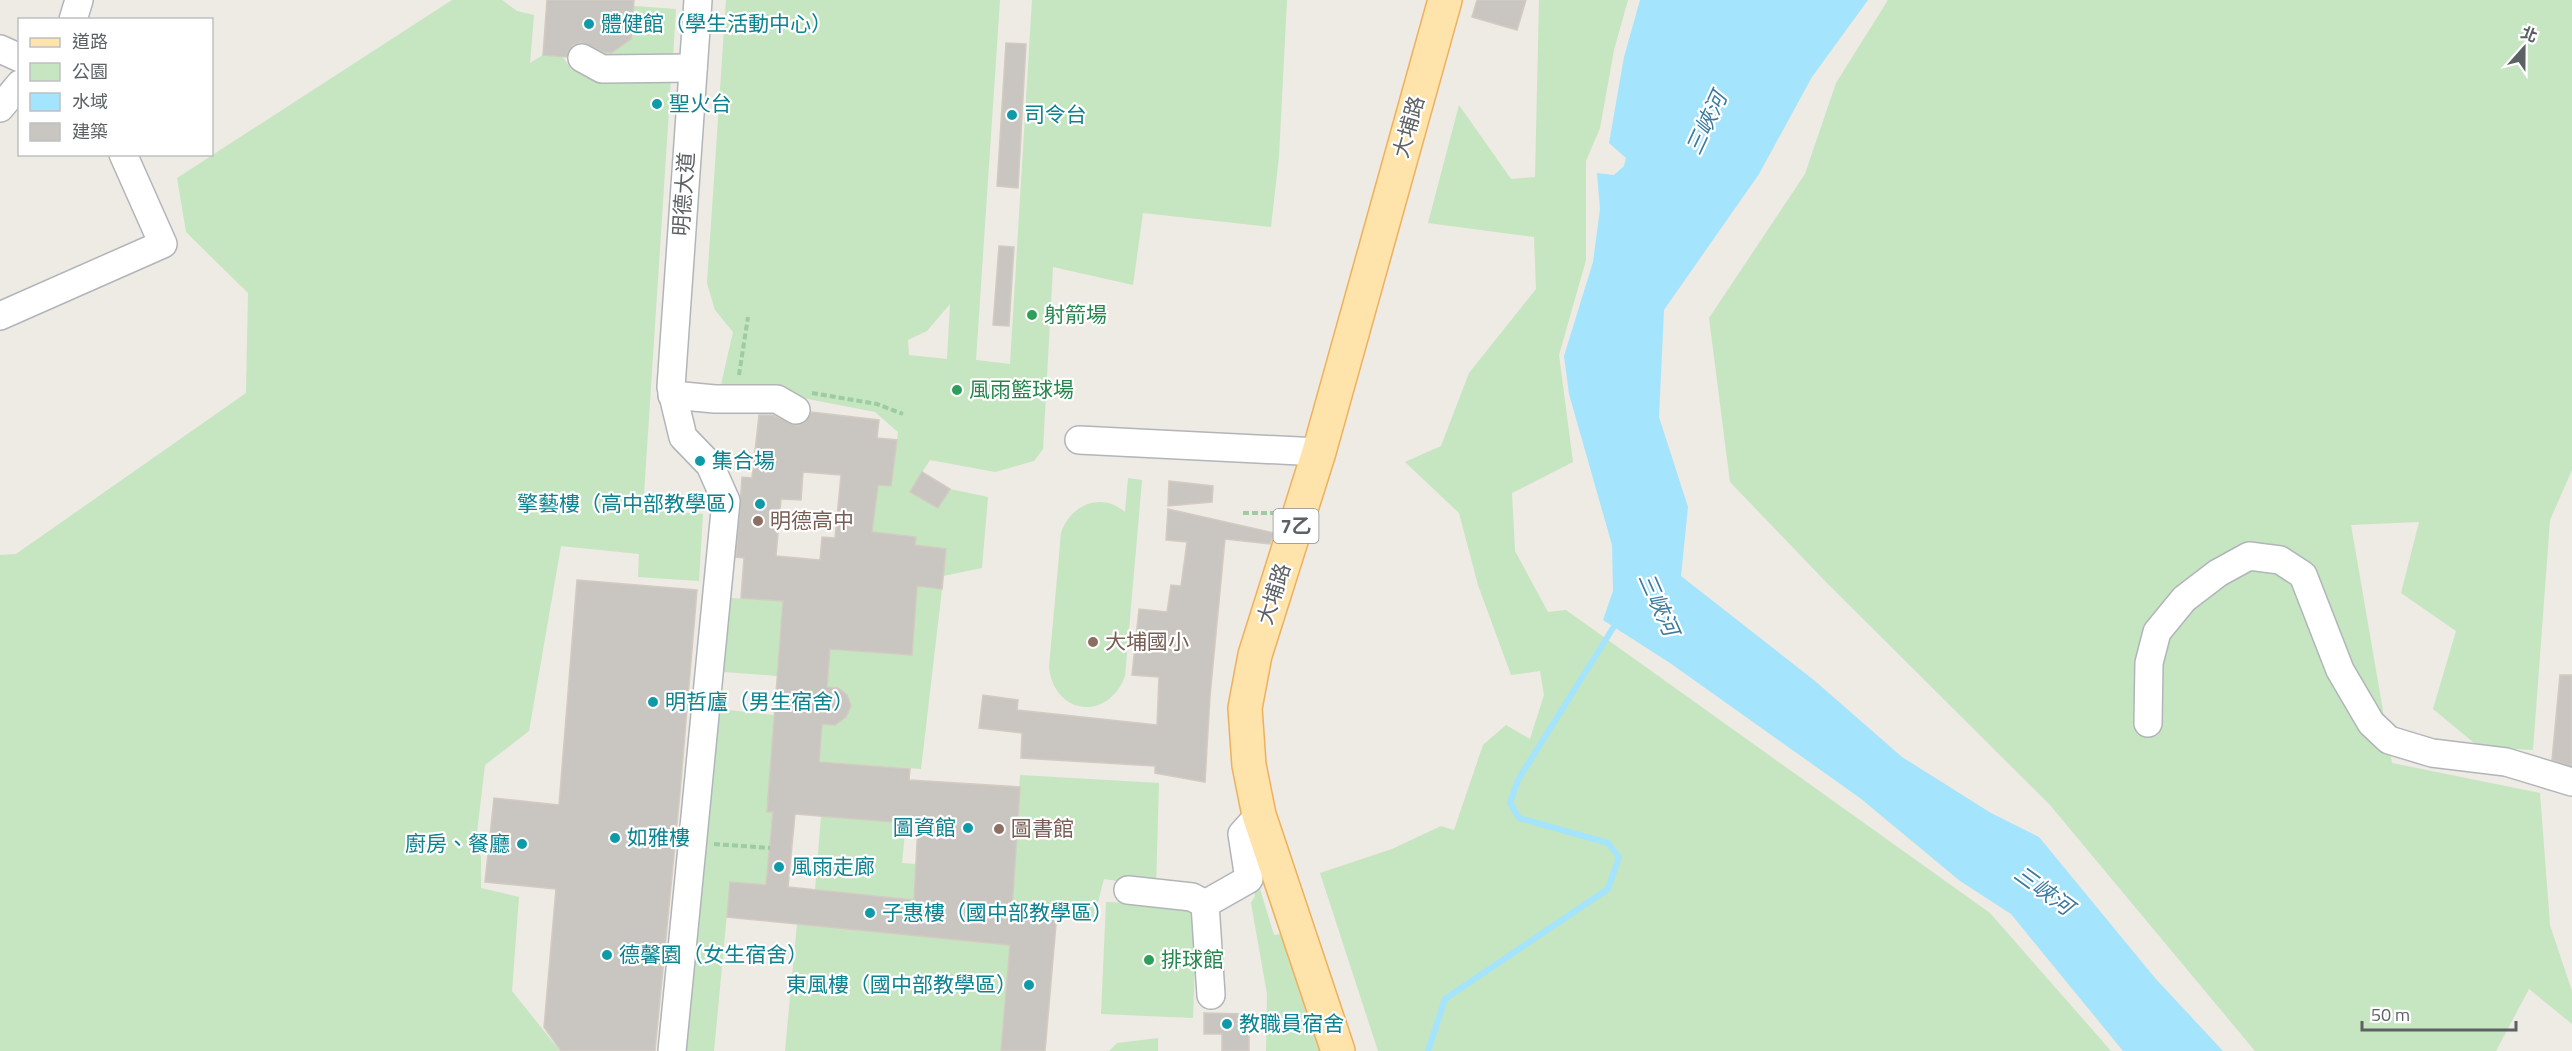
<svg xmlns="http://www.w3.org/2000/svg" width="2572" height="1051" font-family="'Titillium Web','Noto Sans TC',sans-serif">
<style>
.green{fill:#c6e5c1;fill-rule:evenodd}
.water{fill:#a5e4fd}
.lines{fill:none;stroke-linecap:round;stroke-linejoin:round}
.stream{stroke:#a5e4fd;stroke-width:6}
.building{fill:#c9c5c0;stroke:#d3cbc2;stroke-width:1.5;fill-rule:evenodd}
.minor-casing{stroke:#b1b5b9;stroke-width:30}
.major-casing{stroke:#efb05c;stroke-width:36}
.path{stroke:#9dcba3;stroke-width:4;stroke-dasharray:6 3;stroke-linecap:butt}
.minor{stroke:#fff;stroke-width:27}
.major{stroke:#fee3aa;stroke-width:33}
.culture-dot{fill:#0f9aa8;stroke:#fff;stroke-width:2}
.leisure-dot{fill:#2e9e5b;stroke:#fff;stroke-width:2}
.education-dot{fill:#8d6e63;stroke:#fff;stroke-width:2}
.labels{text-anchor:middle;stroke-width:4.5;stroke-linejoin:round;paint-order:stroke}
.shield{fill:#fff;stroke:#8d9092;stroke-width:1.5}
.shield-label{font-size:20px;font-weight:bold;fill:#5c6164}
.culture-label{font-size:21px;fill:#0d838f;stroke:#fff;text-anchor:start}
.street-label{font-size:21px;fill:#5c6164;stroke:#fff}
.leisure-label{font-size:21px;fill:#27864d;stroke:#fff;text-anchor:start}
.education-label{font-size:21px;fill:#785e54;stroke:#fff;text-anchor:start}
.water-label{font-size:22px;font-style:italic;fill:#3c7b9e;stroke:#fff}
</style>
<rect width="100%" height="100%" fill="#eeeae4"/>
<g class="green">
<polygon points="452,0 502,0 517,11 534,15 530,63 543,55 562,56 572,70 602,78 671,79 643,510 703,514 699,581 638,577 639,554 561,546 529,731 485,765 475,849 481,856 481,888 519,897 512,991 560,1051 0,1051 0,555 16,554 246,393 248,293 186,232 177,178"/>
<path d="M726,0h274l-24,360 34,4 22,-364h255l-8,156 -8,71 -128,-14 -10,72 -80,-18 -10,182 -9,12 -39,11 -65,-12 -20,31 28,17 12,-19 38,8 -6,71 -39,8 2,-27 -30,-4v-8l-43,-5 6,-47 13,1 7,-54 -23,-20 -113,-22 -42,-1 13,-57 -18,-22 -8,-27zM950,304l-3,55 -38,-4 -1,-15 19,-9z"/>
<polygon points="1539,0 1628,0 1614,50 1600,128 1586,161 1586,260 1559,355 1573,462 1512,493 1515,551 1548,612 1566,610 1990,913 2111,1051 1378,1051 1320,873 1392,849 1441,826 1454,830 1483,745 1506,725 1530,739 1544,695 1540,671 1511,675 1478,585 1459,513 1405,462 1441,446 1469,373 1536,289 1534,237 1428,223 1459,105 1511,179 1535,177"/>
<polygon points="1888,0 2572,0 2572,470 2550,520 2533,750 2479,747 2433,709 2456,631 2401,593 2419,522 2351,525 2392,763 2540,793 2550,925 2572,991 2572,1024 2529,989 2496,1051 2255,1051 2050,805 1826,582 1730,482 1709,318 1805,174 1836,83"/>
<polygon points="634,6 676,9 673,58 602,59 631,39"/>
<path d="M1128,478l14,2 -17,196c-17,46 -71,39 -76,-9l12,-134c9,-28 40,-42 64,-21z"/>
<path d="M842,580l100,9 -21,180 -102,-7 3,-38c16,1 23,-3 29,-18 -5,-13 -10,-17 -24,-19l3,-38z"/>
<polygon points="730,598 783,601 777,676 724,672"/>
<polygon points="720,709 774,715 767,812 773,812 767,885 730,882 714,1051 680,1051"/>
<polygon points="1020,775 1159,783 1156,887 1104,879 1093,921 1057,913 815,890 821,816 906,823 902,863 916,864 916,875 1014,881"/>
<polygon points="1250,856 1274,935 1293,932 1327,1051 1266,1051 1267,994 1251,903 1255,896 1248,857"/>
<polygon points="1106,902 1197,905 1193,1018 1101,1014"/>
<polygon points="797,924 1010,945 1001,1051 785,1051"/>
<polygon points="1158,1038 1158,1051 1109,1051 1117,1043"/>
</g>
<polygon class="water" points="1640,0 1868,0 1812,77 1759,174 1664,310 1659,417 1688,507 1681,576 1815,681 1902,757 1991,813 2039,837 2155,978 2223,1051 2123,1051 2011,914 1960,881 1860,798 1670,663 1603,620 1613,591 1612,545 1569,394 1564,356 1593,262 1600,209 1597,173 1614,175 1624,166 1626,158 1609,143 1624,57"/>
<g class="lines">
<polyline class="stream" points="1428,1051 1445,999 1608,889 1619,857 1608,843 1519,818 1510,803 1518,780 1618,620"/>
</g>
<g class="building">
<polygon points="547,0 634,0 631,39 611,53 606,53 581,42 573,45 567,57 543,55"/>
<polygon points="1477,0 1526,0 1517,30 1472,17"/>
<polygon points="1006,43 1026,44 1018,188 997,186"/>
<polygon points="999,246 1014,247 1009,326 993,325"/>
<path d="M811,412l68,8 -2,18 20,2 -6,46 -13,-1 -6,47 44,5 -1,8 31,4 -4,40 -25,-3 -5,69 -82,-6 -3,38 11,1 9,7 4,11 -5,11 -11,8 -13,-1 -3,38 91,7 -1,11 111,7 -8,122 45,4 -12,138h-44l9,-106 -283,-28 3,-35 36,3 7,-73h-6l16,-211 -42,-3 3,-40 -8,-1 6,-80 10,1 7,-63h14l24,11 7,-3zM803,472l38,3 -6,63 -13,-1 -2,23 -44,-4 5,-57 20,1zM795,814l123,10 -4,76 -126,-13z"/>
<polygon points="922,472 950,489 938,508 910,492"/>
<polygon points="1169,481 1213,486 1212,502 1168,506"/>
<polygon points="1168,509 1274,533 1270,544 1225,539 1210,696 1205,782 1155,773 1155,766 1021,758 1022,733 979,728 983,695 1018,700 1017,710 1157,725 1159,677 1132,675 1139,609 1167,612 1171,585 1181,586 1187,542 1166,540"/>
<polygon points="577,580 697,590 680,793 655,1051 561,1051 544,1027 556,889 485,882 494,798 559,805"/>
<polygon points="2560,675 2572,675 2572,766 2552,760"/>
<polygon points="1204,1013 1249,1014 1249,1051 1222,1051 1222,1034 1204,1034"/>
</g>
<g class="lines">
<g class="minor-casing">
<g id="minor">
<polyline points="73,20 79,0"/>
<polyline points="0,49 20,58"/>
<polyline points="582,58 602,69 693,68"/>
<polyline points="0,108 20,84"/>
<polyline points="0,316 163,244 123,154"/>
<polyline points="672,395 715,399 777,399 796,410"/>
<polyline points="1079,440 1319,452"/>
<polyline points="2148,723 2149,663 2157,632 2184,599 2218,573 2249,556 2280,560 2303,575 2340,670 2371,723 2389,740 2432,753 2506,762 2572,782"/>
<polyline points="1128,890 1192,897 1205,904"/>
<polyline points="1211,995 1205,904 1249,879 1242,834 1259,815"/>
<polyline points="672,1051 726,501 710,465 683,437 671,387 698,0"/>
</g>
</g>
<g class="major-casing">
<polyline id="major" points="1338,1051 1259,815 1249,765 1245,708 1255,655 1319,452 1445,0"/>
</g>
<g class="path">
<polyline points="739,375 748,317"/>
<polyline points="812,393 877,404 903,414"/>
<polyline points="1243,513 1274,513"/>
<polyline points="714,844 770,848"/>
</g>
<use href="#minor" class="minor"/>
<use href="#major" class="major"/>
</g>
<g class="culture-dot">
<circle cx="589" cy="24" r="6"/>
<circle cx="657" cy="104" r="6"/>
<circle cx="1012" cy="115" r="6"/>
<circle cx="700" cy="461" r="6"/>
<circle cx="760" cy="504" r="6"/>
<circle cx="653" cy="702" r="6"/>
<circle cx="968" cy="828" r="6"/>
<circle cx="615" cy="838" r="6"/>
<circle cx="522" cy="844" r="6"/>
<circle cx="779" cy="867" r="6"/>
<circle cx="870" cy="913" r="6"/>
<circle cx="607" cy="955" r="6"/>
<circle cx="1029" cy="985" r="6"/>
<circle cx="1227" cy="1024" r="6"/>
</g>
<g class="leisure-dot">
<circle cx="1032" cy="315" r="6"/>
<circle cx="957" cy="390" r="6"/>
<circle cx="1149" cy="960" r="6"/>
</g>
<g class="education-dot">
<circle cx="758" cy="521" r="6"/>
<circle cx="1093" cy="642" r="6"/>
<circle cx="999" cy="829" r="6"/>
</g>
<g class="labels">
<rect class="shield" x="1273.5" y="509" width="45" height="34" rx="4.5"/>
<g class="shield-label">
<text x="1296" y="533">7乙</text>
</g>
<g class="culture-label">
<text x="601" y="31">體健館（學生活動中心）</text>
<text x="669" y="111">聖火台</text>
<text x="1024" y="122">司令台</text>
<text x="712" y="468">集合場</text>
<text x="748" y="511" text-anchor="end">擎藝樓（高中部教學區）</text>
<text x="665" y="709">明哲廬（男生宿舍）</text>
<text x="956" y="835" text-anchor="end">圖資館</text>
<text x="627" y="845">如雅樓</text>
<text x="510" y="851" text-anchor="end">廚房、餐廳</text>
<text x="791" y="874">風雨走廊</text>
<text x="882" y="920">子惠樓（國中部教學區）</text>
<text x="619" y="962">德馨園（女生宿舍）</text>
<text x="1017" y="992" text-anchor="end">東風樓（國中部教學區）</text>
<text x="1239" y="1031">教職員宿舍</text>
</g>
<g class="street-label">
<text transform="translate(1409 127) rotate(-74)" y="7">大埔路</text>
<text transform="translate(684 194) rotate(-86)" y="7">明德大道</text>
<text transform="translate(1274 594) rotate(-72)" y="7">大埔路</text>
</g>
<g class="leisure-label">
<text x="1044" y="322">射箭場</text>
<text x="969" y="397">風雨籃球場</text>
<text x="1161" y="967">排球館</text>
</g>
<g class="education-label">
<text x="770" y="528">明德高中</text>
<text x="1105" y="649">大埔國小</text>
<text x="1011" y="836">圖書館</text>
</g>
<g class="water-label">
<text transform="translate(1706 123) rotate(-65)" y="8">三峽河</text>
<text transform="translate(1659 604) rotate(66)" y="8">三峽河</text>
<text transform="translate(2044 890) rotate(36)" y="8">三峽河</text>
</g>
</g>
<rect x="18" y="18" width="195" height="138" fill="#ffffff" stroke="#bec0c1" stroke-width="1.5"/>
<rect x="30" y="38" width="30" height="9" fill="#fee3aa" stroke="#bec0c1" stroke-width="1.5"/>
<text x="72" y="48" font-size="18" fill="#5c6164">道路</text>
<rect x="30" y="63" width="30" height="18" fill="#c6e5c1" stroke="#bec0c1" stroke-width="1.5"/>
<text x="72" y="78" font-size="18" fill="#5c6164">公園</text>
<rect x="30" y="93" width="30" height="18" fill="#a5e4fd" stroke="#bec0c1" stroke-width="1.5"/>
<text x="72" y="108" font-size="18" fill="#5c6164">水域</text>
<rect x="30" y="123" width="30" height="18" fill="#c9c5c0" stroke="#bec0c1" stroke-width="1.5"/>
<text x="72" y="138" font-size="18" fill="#5c6164">建築</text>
<g transform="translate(2524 48) rotate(21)" stroke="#ffffff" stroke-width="4.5" paint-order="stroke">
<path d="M0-4.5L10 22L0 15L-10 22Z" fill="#5c6164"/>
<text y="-9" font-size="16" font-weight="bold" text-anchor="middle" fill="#5c6164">北</text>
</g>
<path d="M2362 1021v9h154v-9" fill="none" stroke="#5c6164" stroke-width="3"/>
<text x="2371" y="1021" font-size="18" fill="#5c6164" stroke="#ffffff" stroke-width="4.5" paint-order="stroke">50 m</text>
</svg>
